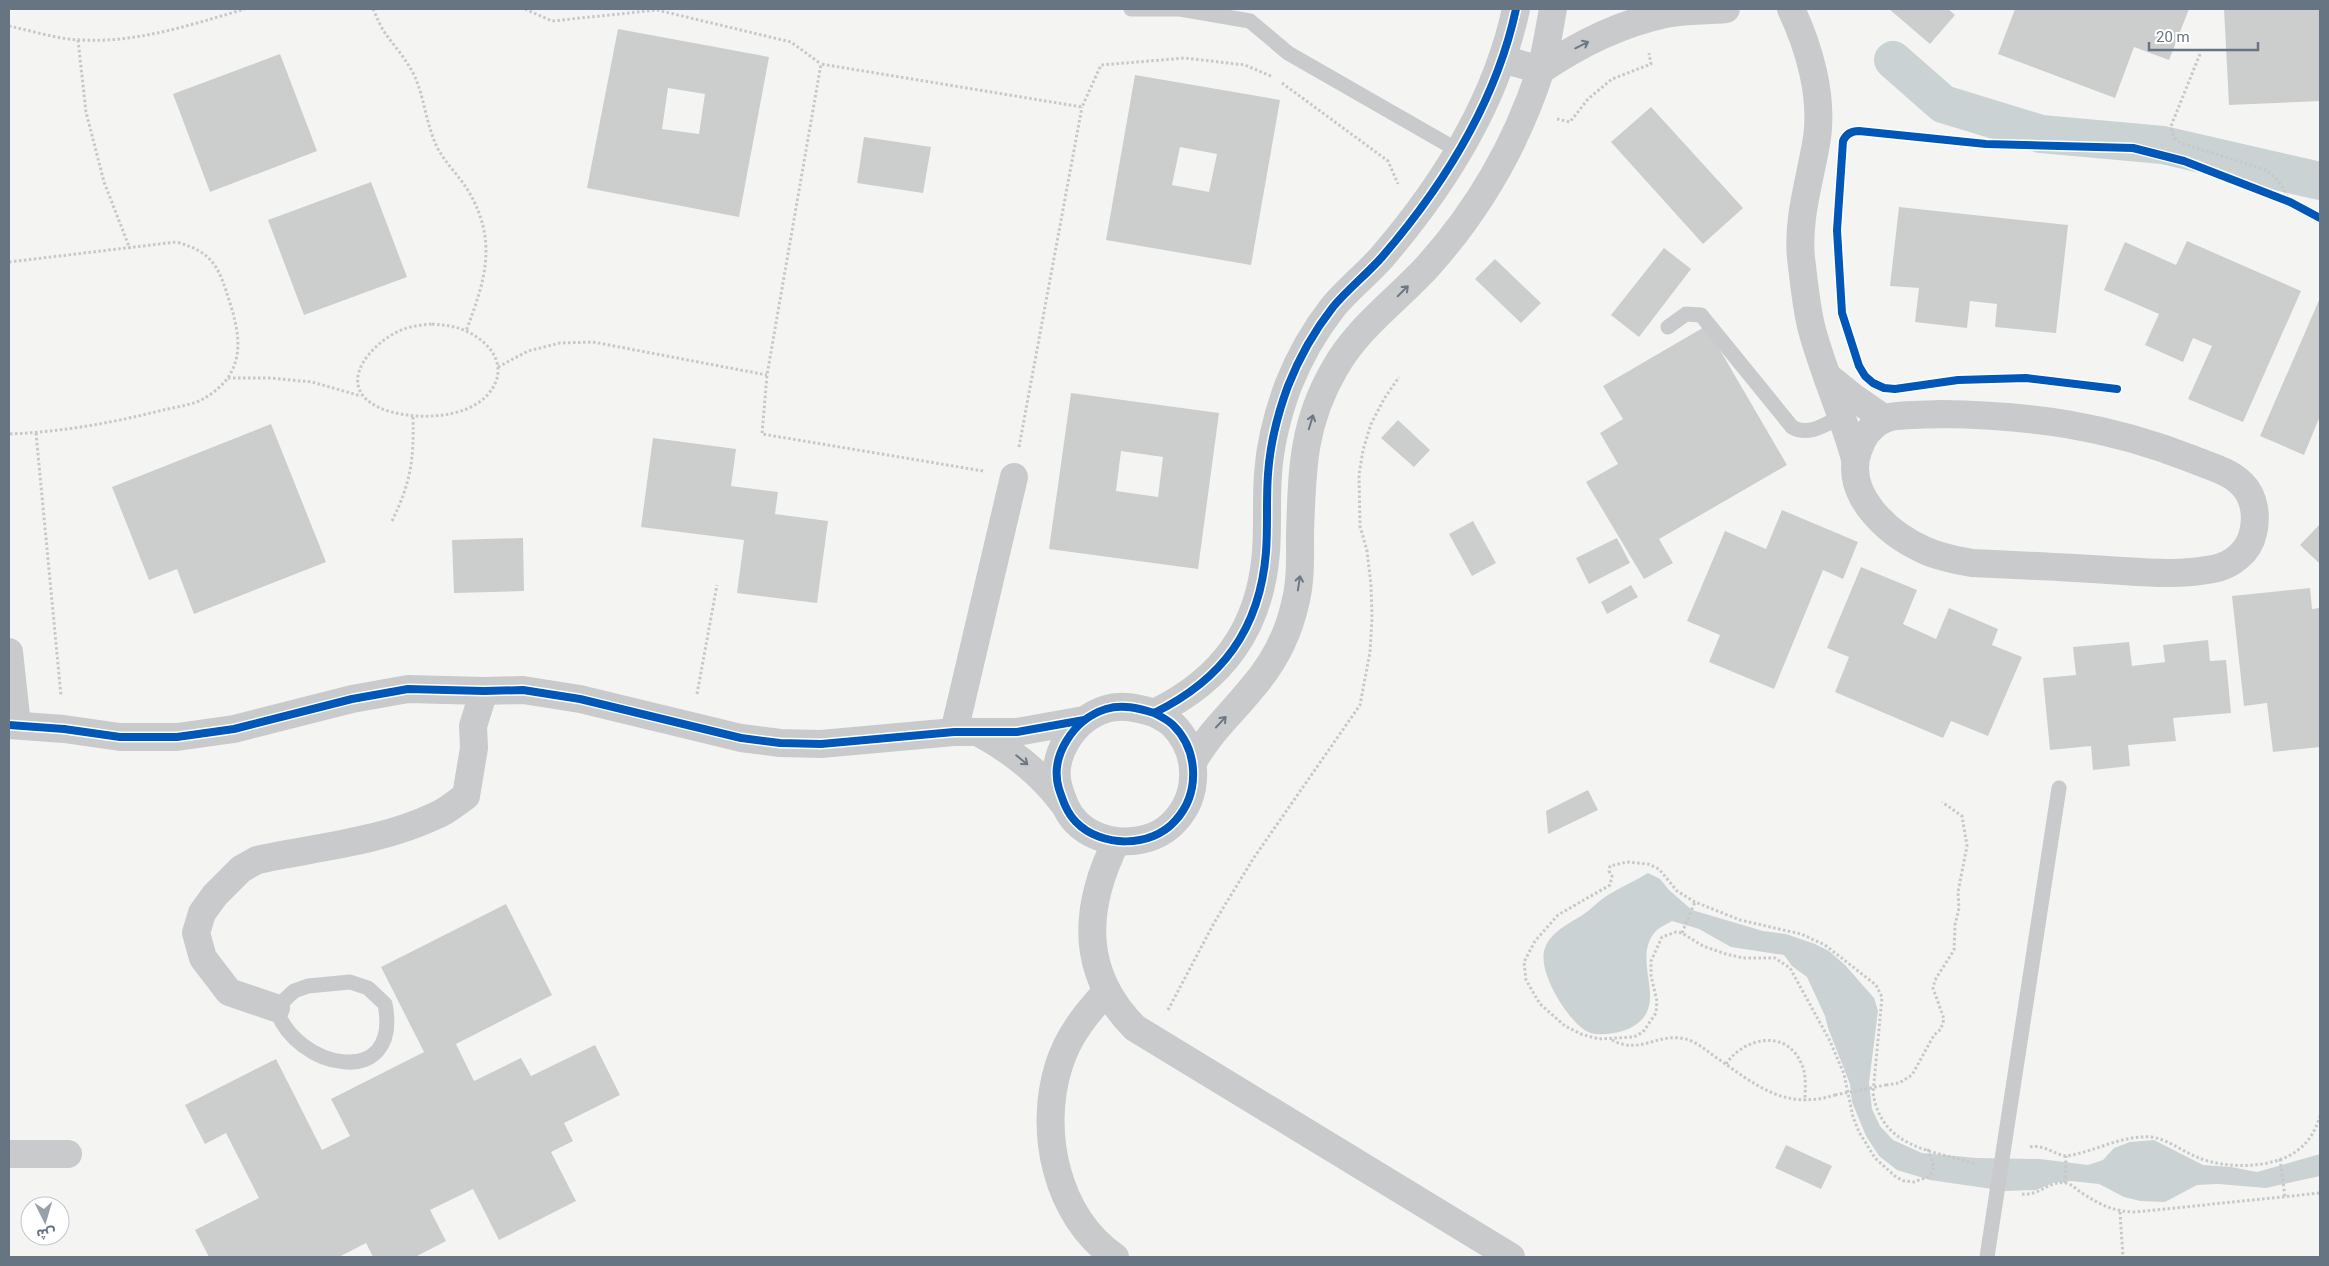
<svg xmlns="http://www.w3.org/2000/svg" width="2329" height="1266" font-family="Roboto,'Noto Sans Arabic',sans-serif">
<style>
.water{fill:#cbd2d4}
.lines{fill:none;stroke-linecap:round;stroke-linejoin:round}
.canal{stroke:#cbd2d4;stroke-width:38}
.building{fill:#cccece;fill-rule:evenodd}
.path{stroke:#c7c8c8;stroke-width:3;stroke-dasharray:2.5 2.5;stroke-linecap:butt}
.lane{stroke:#c9cacb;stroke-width:15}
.street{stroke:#c9cacb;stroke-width:28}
.path-bridge{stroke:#c7c8c8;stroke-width:3;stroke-dasharray:2.5 2.5;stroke-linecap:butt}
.cycleway-casing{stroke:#fff;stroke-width:11}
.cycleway{stroke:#0057b8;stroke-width:8}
.oneway{stroke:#6c7885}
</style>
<rect width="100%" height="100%" fill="#f4f5f3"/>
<path class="water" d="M1648,873l12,6 9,11 23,20 71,21 23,3 29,10 14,7 16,14 29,33 4,13 -9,72 3,26 8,17 13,14 29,13 55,5 63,1 48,6 15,-5 11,-12 16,-6 24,-2 49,25 28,2 26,5 63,-18v22l-54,12 -48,-4 -21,1 -32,17 -25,-1 -16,-4 -25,-13 -28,-3 -18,2 -17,7 -30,1 -76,-11 -33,-10 -18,-14 -13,-20 -14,-34 -2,-18 -22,-56 -3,-12 -18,-39 -15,-11 -8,-11 -53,-8 -32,-18 -27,-8c-5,3 -12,6 -16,10 -27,29 16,74 -24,96 -9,6 -34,10 -44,5 -20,-10 -52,-62 -43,-84 6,-16 23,-24 36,-32 10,-6 17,-15 27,-21 13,-8 27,-14 40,-22z"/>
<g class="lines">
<polyline class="canal" points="1893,60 1943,104 2041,134 2163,145 2320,181"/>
</g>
<g class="building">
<polygon points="1889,9 1948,9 1955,15 1930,44"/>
<polygon points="2015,9 2189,9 2169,60 2134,47 2115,98 1998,54"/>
<polygon points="2224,9 2320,9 2320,101 2229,105"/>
<path d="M618,29l151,28 -30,160 -152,-29zM668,88l37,6 -6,40 -37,-5z"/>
<polygon points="280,54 317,151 210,192 173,94"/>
<path d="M1135,75l145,25 -29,165 -145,-25zM1180,147l37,7 -8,38 -37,-7z"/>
<polygon points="1651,107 1743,208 1703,244 1611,142"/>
<polygon points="864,137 931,147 923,193 857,183"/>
<polygon points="371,182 407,277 304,315 268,220"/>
<polygon points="1899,207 2068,225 2056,333 1995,327 1997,304 1970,301 1967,328 1915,322 1919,288 1890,286"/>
<polygon points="2187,241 2301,291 2243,422 2188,399 2212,346 2193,338 2183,362 2145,345 2159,314 2104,290 2125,242 2176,265"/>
<polygon points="1664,248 1691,269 1639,337 1611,315"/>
<polygon points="1495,259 1541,303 1521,323 1475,279"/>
<polygon points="2320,298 2320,416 2304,455 2260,436"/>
<polygon points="1706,326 1787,465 1659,539 1673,563 1644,579 1586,482 1618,464 1600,433 1623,419 1603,386"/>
<path d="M1071,393l148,20 -21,156 -149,-20zM1121,451l42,6 -5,40 -42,-6z"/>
<polygon points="1398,420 1430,450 1414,467 1381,438"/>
<polygon points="271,424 326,562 194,614 177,569 149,580 112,487"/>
<polygon points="653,438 736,449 731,486 778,492 775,514 828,521 817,603 737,593 744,540 641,527"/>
<polygon points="1782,510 1858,542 1843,579 1823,570 1774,689 1709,662 1720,635 1687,621 1725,531 1766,549"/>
<polygon points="1473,521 1496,563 1472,576 1449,534"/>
<polygon points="2320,524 2320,564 2300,545"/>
<polygon points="523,538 524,591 454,593 452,540"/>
<polygon points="1617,538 1630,563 1589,584 1576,558"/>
<polygon points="1861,567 1917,590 1903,624 1936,639 1949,608 1998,629 1992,645 2022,657 1988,736 1951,721 1943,738 1835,692 1849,657 1827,648"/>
<polygon points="1631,585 1638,597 1607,614 1601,602"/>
<polygon points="2310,588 2312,609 2320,608 2320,747 2273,752 2267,703 2244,706 2232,596"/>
<polygon points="2208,640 2210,661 2226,660 2231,713 2173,718 2176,741 2128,745 2130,766 2093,770 2091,746 2050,750 2043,678 2076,675 2073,647 2129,642 2132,666 2165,662 2163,645"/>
<polygon points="1588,790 1598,810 1548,834 1546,811"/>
<polygon points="506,904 552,995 456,1044 474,1081 521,1058 531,1076 595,1045 620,1095 564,1123 573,1141 551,1152 576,1201 499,1240 473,1189 430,1210 446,1241 415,1257 373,1257 366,1243 339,1257 209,1257 195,1230 259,1198 226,1133 205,1144 185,1105 276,1059 322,1150 350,1136 331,1099 424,1052 381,967"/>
<polygon points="1786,1145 1832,1166 1821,1189 1775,1168"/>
</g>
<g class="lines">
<g class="path">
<path d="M373,9c4,8 7,17 12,24 10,14 22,27 30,44 10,23 11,48 23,72 9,16 22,28 31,43 29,50 16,89 -3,139"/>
<polyline points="525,9 552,21 657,10 791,42 821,64"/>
<path d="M9,26c23,5 48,13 71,14 58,3 110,-15 165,-31"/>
<polyline points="78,40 86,112 104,182 130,249"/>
<path d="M2200,54l-29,72c1,10 4,15 13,18l82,26c12,9 18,18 24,32"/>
<polyline points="1282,83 1388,161 1398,184"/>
<polyline points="1557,119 1570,122 1588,99 1612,79 1651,64 1649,53"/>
<path d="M9,262l167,-20c38,10 43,26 54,61 8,26 14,52 -3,76 -6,8 -15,15 -24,20 -11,6 -27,8 -40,11 -51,13 -102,22 -154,24"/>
<path d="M432,324c12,1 23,2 34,7 25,11 44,37 23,62 -22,28 -82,28 -111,14 -43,-21 -9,-62 21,-76 11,-5 22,-6 33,-7z"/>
<polyline points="498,367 528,351 560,343 593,342 767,375"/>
<polyline points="228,378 270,378 312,382 361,396"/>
<polyline points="36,433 61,696"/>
<polyline points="1019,447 1082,107"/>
<polyline points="983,471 762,434 767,375 821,64 1082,107 1101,65 1185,58 1245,65 1273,77"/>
<path d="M392,521c19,-39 22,-61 21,-104"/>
<polyline points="697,694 717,585"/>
<polyline points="1682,933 1695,902"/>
<polyline points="1168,1010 1214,923 1253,859 1360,705 1370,652 1372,618 1371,585 1367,551 1360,526 1359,475 1363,450 1371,424 1384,399 1399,377"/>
<path d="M1612,1040c30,16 47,-10 77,0 10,4 17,10 25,16 41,28 69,55 121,39"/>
<path d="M1726,1064c17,-26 60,-36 75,-1 6,11 4,25 4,38"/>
<polyline points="1886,1085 1899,1083 1912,1075 1934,1035 1941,1029 1944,1019 1933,988 1935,980 1954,950 1955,925 1959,908 1958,892 1967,846 1962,816 1942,802"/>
<path d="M2030,1147c14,-3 23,7 36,9 29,-4 55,-21 85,-19 17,2 32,15 48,21 27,11 75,11 99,-8 12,-9 18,-21 22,-34"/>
<path d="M1928,1149l6,18 -4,9 -16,6 -10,-1 -8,-4 -21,-19 -16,-26 -6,-15 -9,-43 -14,-33 -40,-73 -15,-10h-32l-17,-4 -23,-8 -21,-13 -6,-1 -14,5 -11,24v15l6,25 -1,12 -13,19 -9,5 -35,2 -18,-5 -16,-8 -25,-22 -14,-24 -2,-18 11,-21 23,-26 52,-30 2,-9 -3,-5 1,-5 17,-4 21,2 11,5 18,22 18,11 45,18 61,14 24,11 51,40 6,12 -9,96c9,55 57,57 103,71"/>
<polyline points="2280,1159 2285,1197"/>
<polyline points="2065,1183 2066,1156"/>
<path d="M2022,1194c18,2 27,-14 44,-11 7,2 11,7 16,10 18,12 33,19 54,19l184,-19"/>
<polyline points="2120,1212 2123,1257"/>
</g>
<g class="lane">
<polyline points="1131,9 1180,9 1250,21 1288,53 1459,151"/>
<path d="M1668,327l18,-13 15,1 91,112c17,10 34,-3 50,-11"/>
<path d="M350,982l18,6 17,16c17,88 -91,65 -109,4l18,-17 14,-5z"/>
<polyline points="1987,1257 2059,788"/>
</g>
<g class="street">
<path d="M1791,9c18,38 32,86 26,129 -6,39 -20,79 -16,120 3,23 5,49 11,72 12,44 31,85 43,129"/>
<path d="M1502,59l39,11c38,-26 78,-46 124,-56 20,-4 41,-3 61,-5"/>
<polyline points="1827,376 1853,397 1885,419"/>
<path d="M1941,414c90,1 167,12 251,45 17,7 37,12 50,25 13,13 15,33 11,49 -4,19 -22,33 -40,36 -35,7 -71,3 -105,1 -46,-3 -91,-5 -136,-7 -17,-3 -33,-6 -48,-13 -36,-16 -81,-56 -66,-99 4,-13 13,-26 26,-32 11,-5 43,-4 57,-5z"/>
<polyline points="9,652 17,725"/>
<path d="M1154,713c6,3 14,7 19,12 26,26 27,69 2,96 -24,27 -74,27 -99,1 -9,-9 -13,-21 -17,-33 -10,-33 15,-70 47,-80 16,-5 32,-1 48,4 68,-33 106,-84 112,-161 2,-26 0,-52 2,-78 2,-29 10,-61 20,-88 11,-28 27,-56 45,-79 15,-18 34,-33 49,-50 62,-72 114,-155 134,-248"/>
<polyline points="9,725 64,729 120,737 177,737 234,729 352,699 408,689 484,691 523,690 580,699 741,738 780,743 821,744 954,732 1017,732 1084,720"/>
<polyline points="954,732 1014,477"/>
<path d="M981,734c33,18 59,39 82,69"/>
<path d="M1193,762c16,-29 39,-49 59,-74 21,-24 36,-53 43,-84 6,-23 5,-46 5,-69 2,-63 2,-111 35,-167 23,-41 62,-68 93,-102 51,-57 88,-121 112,-194 6,-20 9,-42 13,-63"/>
<path d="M1116,842c-33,67 -36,131 19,186l376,229"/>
<path d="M1106,992c-20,22 -38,44 -47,73 -21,66 -3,151 56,192"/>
<path d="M276,1008l-47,-16 -26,-34 -7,-25 6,-20 13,-18 26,-26 16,-9c60,-13 124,-18 180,-45 10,-4 20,-13 29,-19l8,-48 -1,-22 11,-35"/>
<polyline points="9,1154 68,1154"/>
</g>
<polyline class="path-bridge" points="1835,1095 1886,1085"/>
<g class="cycleway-casing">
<g id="cycleway">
<path d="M2117,389l-91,-11 -68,2 -63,9 -11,-1 -11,-5 -8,-7 -6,-10 -17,-53 -5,-83 6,-89c3,-7 8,-10 16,-10l127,13 147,4 51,13 106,41 30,16"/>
<path d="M1154,713c6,3 14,7 19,12 26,26 27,69 2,96 -24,27 -74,27 -99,1 -9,-9 -13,-21 -17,-33 -10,-33 15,-70 47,-80 16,-5 32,-1 48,4 68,-33 106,-84 112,-161 2,-26 0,-52 2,-78 2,-29 10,-61 20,-88 11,-28 27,-56 45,-79 15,-18 34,-33 49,-50 62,-72 114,-155 134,-248"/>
<polyline points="9,725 64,729 120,737 177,737 234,729 352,699 408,689 484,691 523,690 580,699 741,738 780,743 821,744 954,732 1017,732 1084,720"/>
</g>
</g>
<use href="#cycleway" class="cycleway"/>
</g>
<defs><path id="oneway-shaft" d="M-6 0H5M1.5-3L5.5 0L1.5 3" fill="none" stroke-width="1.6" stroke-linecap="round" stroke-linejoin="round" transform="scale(1.25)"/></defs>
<g class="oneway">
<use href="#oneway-shaft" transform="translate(1582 45) rotate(-27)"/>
<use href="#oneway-shaft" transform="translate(1403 291) rotate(-45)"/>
<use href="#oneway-shaft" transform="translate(1311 422) rotate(-73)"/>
<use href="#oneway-shaft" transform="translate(1299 583) rotate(-81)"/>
<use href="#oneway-shaft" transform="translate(1221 722) rotate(-47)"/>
<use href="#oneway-shaft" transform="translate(1022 760) rotate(39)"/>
</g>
<rect width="2329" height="1266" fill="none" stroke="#677481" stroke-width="20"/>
<g transform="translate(45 1221) rotate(175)"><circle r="24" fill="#ffffff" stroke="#c2c7cd"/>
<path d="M0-4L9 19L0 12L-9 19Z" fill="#98a1a9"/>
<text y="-8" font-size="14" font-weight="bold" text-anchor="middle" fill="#677481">ش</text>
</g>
<path d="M2149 42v8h109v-8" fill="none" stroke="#677481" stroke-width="2.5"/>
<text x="2156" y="42" font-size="15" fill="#677481" stroke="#ffffff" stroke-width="4" paint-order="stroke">20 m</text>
</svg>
